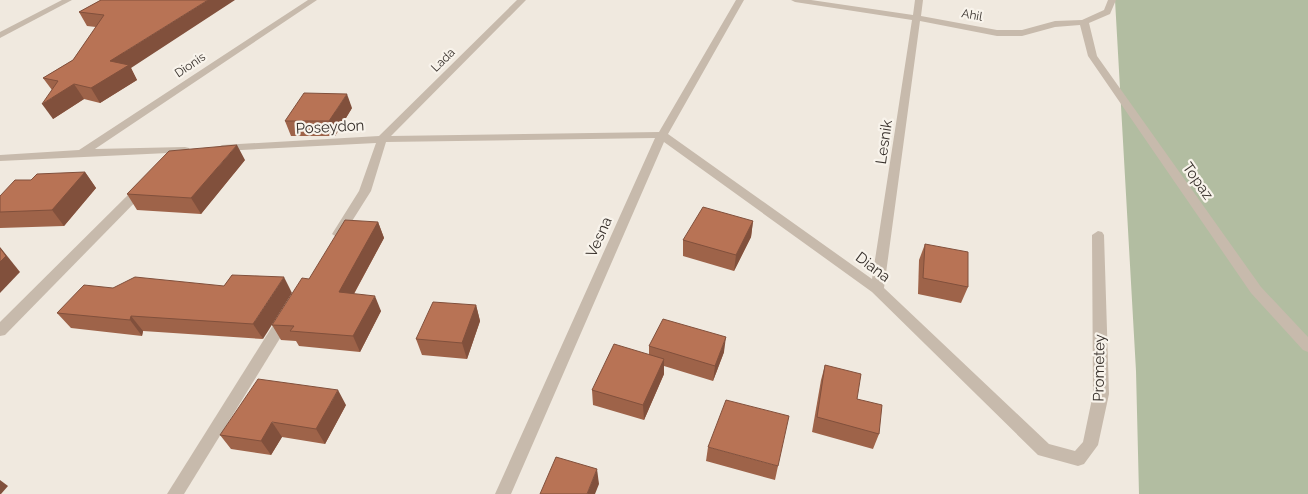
<svg xmlns="http://www.w3.org/2000/svg" width="1308" height="494" font-family="Raleway,sans-serif">
<style>
.green{fill:#b2bda1}
.lines{fill:none;stroke-linecap:round;stroke-linejoin:round}
.minor{fill:#c7baac;fill-rule:evenodd}
.wall{fill:#9e6349}
.shaded-wall{fill:#81503c}
.building{fill:#b87355;stroke:#81503c}
.labels{text-anchor:middle;stroke-width:4.5;stroke-linejoin:round;paint-order:stroke}
.far-street-label{font-size:12px;fill:#362f2a;stroke:#f8f3eb}
.street-label{font-size:15px;fill:#362f2a;stroke:#f8f3eb}
</style>
<rect width="100%" height="100%" fill="#f0e9df"/>
<polygon class="green" points="1115,0 1308,0 1308,494 1139,494 1136,371"/>
<g class="lines">
<g class="minor">
<polygon points="62,0 72,0 0,38 0,32"/>
<polygon points="308,0 317,0 95,149 185,147 189,148 190,150 189,152 0,161 0,155 79,150"/>
<polygon points="517,0 526,0 391,136 659,132 736,0 744,0 668,134 872,279 912,20 795,2 791,0 811,0 913,15 915,0 923,0 921,16 997,30 1022,30 1055,21 1082,20 1104,10 1108,0 1116,0 1110,14 1089,23 1097,56 1261,287 1308,337 1308,352 1303,350 1251,293 1088,56 1080,25 1055,27 1022,36 997,36 920,21 884,288 1049,444 1075,451 1083,442 1093,394 1092,235 1098,231 1102,232 1104,235 1109,394 1098,445 1084,464 1078,466 1038,455 872,292 664,142 511,494 495,494 655,138 386,142 371,191 342,237 338,238 332,234 359,191 376,143 222,151 217,148 222,145 379,136"/>
<polygon points="142,184 148,188 146,191 5,335 0,336 0,322 138,185"/>
<polygon points="285,313 290,314 292,318 290,322 184,494 167,494 280,314"/>
</g>
</g>
<g class="wall">
<polygon points="101,0 131,68 137,80 100,103 84,99 53,119 52,90 43,78 73,60 96,27 87,26 79,12"/>
<polygon points="352,108 335,136 291,136 285,121"/>
<polygon points="245,160 201,214 137,210 127,194"/>
<polygon points="85,172 96,188 64,226 0,228 0,196 31,180"/>
<polygon points="753,221 751,237 734,271 683,256 683,240"/>
<polygon points="378,222 384,238 354,294 381,311 360,352 299,346 296,341 281,340 272,325 309,279"/>
<polygon points="925,244 968,287 961,303 918,294 919,260"/>
<polygon points="232,275 263,339 143,331 142,336 71,328 57,313 113,288 224,286"/>
<polygon points="476,305 480,321 467,359 422,355 416,339"/>
<polygon points="649,346 724,352 713,381 664,366 664,374 644,420 593,405 592,390 649,355"/>
<polygon points="825,365 857,399 879,434 873,449 812,432 821,380"/>
<polygon points="346,405 325,444 282,437 271,455 231,449 220,435"/>
<polygon points="708,447 778,466 775,480 706,461"/>
</g>
<g class="shaded-wall">
<polygon points="208,0 235,0 131,68 137,80 100,103 91,88 110,61"/>
<polygon points="74,84 84,99 53,119 42,104"/>
<polygon points="347,94 352,108 335,136 329,121"/>
<polygon points="237,145 245,160 201,214 191,198"/>
<polygon points="85,172 96,188 64,226 52,210"/>
<polygon points="753,221 751,237 734,271 736,255"/>
<polygon points="378,222 384,238 346,308 339,292"/>
<polygon points="0,247 20,272 0,293"/>
<polygon points="284,277 292,293 263,339 253,324"/>
<polygon points="375,296 381,311 360,352 353,336"/>
<polygon points="476,305 480,321 467,359 462,343"/>
<polygon points="131,316 143,331 142,336 130,320"/>
<polygon points="726,337 724,352 713,381 715,366"/>
<polygon points="664,359 664,374 644,420 643,405"/>
<polygon points="338,390 346,405 325,444 316,429"/>
<polygon points="272,422 282,437 271,455 261,441"/>
<polygon points="597,469 599,484 595,494 587,494"/>
<polygon points="0,480 8,486 1,494 0,494"/>
</g>
<g class="building">
<polygon points="101,0 208,0 110,61 129,65 91,88 74,84 42,104 58,81 43,78 73,60 104,15 79,12"/>
<polygon points="304,93 347,94 329,121 285,121"/>
<polygon points="237,145 191,198 127,194 169,151"/>
<polygon points="85,172 52,210 0,212 0,196 15,180 31,180 37,174"/>
<polygon points="703,207 753,221 736,255 683,240"/>
<polygon points="345,220 378,222 339,292 375,296 353,336 290,331 294,326 272,325 302,278 309,279"/>
<polygon points="925,244 968,252 968,287 923,278"/>
<polygon points="0,248 6,256 0,262"/>
<polygon points="232,275 284,277 253,324 131,316 130,320 57,313 84,285 113,288 135,277 224,286"/>
<polygon points="433,302 476,305 462,343 416,339"/>
<polygon points="663,319 726,337 715,366 649,346"/>
<polygon points="614,344 664,359 643,405 592,390"/>
<polygon points="825,365 861,374 857,399 882,405 879,434 817,417"/>
<polygon points="258,379 338,390 316,429 272,422 261,441 220,435"/>
<polygon points="726,400 789,416 778,466 708,447"/>
<polygon points="556,457 597,469 587,494 540,494"/>
</g>
<g class="labels">
<g class="far-street-label">
<text transform="translate(972 15) rotate(10)" y="4">Ahil</text>
<text transform="translate(443 60) rotate(-45)" y="4">Lada</text>
<text transform="translate(190 65) rotate(-34)" y="4">Dionis</text>
</g>
<g class="street-label">
<text transform="translate(330 127) rotate(-3)" y="5">Poseydon</text>
<text transform="translate(884 142) rotate(-82)" y="5">Lesnik</text>
<text transform="translate(1198 181) rotate(55)" y="5">Topaz</text>
<text transform="translate(599 237) rotate(-66)" y="5">Vesna</text>
<text transform="translate(873 267) rotate(37)" y="5">Diana</text>
<text transform="translate(1099 368) rotate(-89)" y="5">Prometey</text>
</g>
</g>
</svg>
